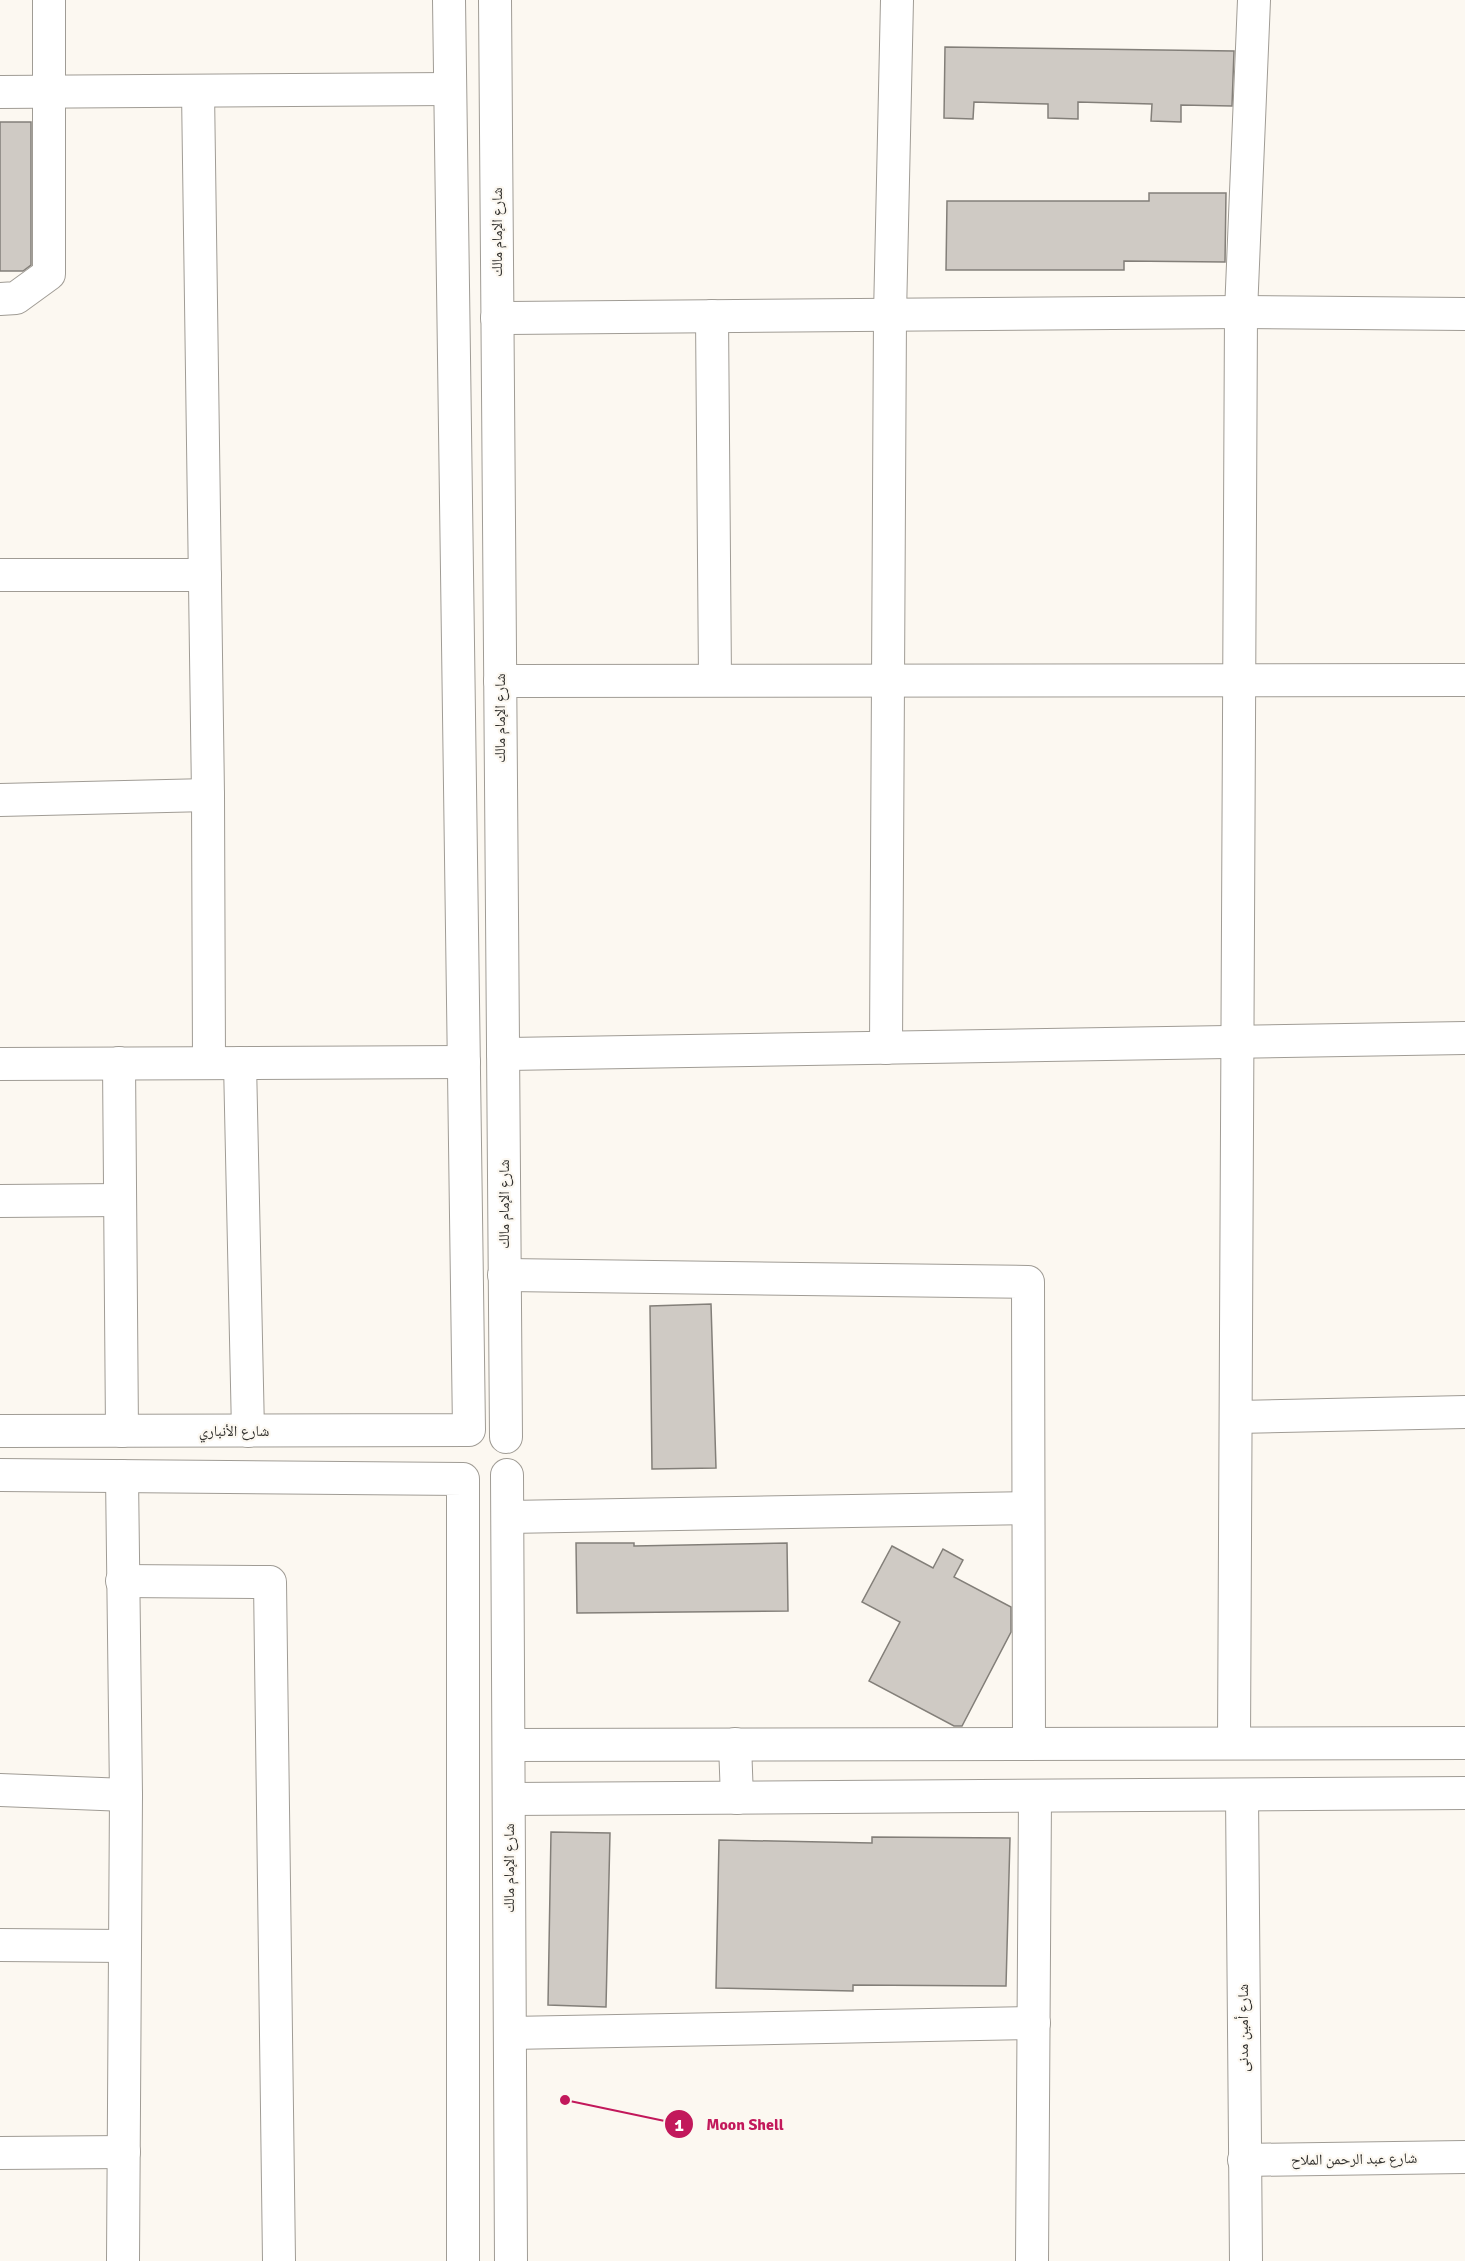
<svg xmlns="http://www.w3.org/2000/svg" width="1465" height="2261" font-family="Signika,'Noto Naskh Arabic',sans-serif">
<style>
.building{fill:#cfcac4;stroke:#837f79;stroke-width:1.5}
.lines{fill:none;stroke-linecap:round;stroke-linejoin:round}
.minor-casing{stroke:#a09c95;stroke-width:34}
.minor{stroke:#fff;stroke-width:32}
.labels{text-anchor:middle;stroke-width:4.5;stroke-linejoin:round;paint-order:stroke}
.street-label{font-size:15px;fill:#32312e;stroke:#fcf8f1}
.leader{fill:none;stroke:#c2185b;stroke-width:2}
.callout-dot{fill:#c2185b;stroke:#fcf8f1;stroke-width:2}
.mark-label{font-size:18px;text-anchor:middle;font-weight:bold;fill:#fff}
.callout-label{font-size:16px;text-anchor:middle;font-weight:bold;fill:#c2185b;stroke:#fcf8f1;stroke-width:4.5;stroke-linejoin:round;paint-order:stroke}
</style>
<rect width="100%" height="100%" fill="#fcf8f1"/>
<g class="building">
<polygon points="945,47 1234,51 1232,106 1181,105 1181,122 1151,121 1152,104 1078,102 1078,119 1048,118 1048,104 974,102 973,119 944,118"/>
<polygon points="0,122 31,122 31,265 23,271 0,271"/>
<polygon points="1149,193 1226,193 1225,262 1124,261 1124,270 946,270 947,201 1149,201"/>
<polygon points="711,1304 716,1468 652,1469 650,1306"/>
<polygon points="576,1543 634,1543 634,1546 787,1543 788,1611 577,1613"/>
<polygon points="892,1546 933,1568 943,1549 963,1560 954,1577 1011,1607 1011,1632 962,1726 954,1726 869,1681 900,1622 862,1602"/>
<polygon points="551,1832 610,1833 606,2007 548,2005"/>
<polygon points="872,1837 1010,1838 1006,1986 853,1985 853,1991 716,1988 719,1840 872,1843"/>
</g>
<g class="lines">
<g class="minor-casing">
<g id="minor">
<polyline points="495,0 506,1437"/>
<polyline points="198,91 208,795 209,1063"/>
<polyline points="0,92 450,89"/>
<polyline points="0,299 16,298 49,274 49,0"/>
<polyline points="712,316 715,680"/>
<polyline points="497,318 1241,312 1465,314"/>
<polyline points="0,575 205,575"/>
<polyline points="500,681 1465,680"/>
<polyline points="0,800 208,795"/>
<polyline points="886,1048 890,315 897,0"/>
<polyline points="503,1054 1465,1038"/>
<polyline points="119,1063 122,1431"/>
<polyline points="240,1063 248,1431"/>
<polyline points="0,1064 464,1062"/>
<polyline points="0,1201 120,1200"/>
<polyline points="504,1275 1028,1282 1029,1743"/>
<polyline points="1237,1417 1465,1412"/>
<polyline points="0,1431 469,1430 449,0"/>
<polyline points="0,1475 463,1479 463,2261"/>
<polyline points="507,1475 511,2261"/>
<polyline points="122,1476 126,1795 123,2261"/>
<polyline points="508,1517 1028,1508"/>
<polyline points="122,1581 270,1582 279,2261"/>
<polyline points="1234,1743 1241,312 1254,0"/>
<polyline points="735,1744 737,1798"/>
<polyline points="509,1745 1465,1743"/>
<polyline points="0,1790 126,1795"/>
<polyline points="1242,1795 1246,2261"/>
<polyline points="509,1799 1465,1793"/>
<polyline points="0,1945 125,1946"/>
<polyline points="510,2033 1034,2023"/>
<polyline points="0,2153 124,2152"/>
<polyline points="1244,2160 1465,2157"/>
<polyline points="1032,2261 1035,1796"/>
</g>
</g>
<use href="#minor" class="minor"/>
</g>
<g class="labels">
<g class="street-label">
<text transform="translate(497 232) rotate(-90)" y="5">شارع الإمام مالك</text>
<text transform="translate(500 718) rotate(-90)" y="5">شارع الإمام مالك</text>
<text transform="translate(504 1204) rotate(-90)" y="5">شارع الإمام مالك</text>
<text x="234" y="1436">شارع الأنباري</text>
<text transform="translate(509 1868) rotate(-90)" y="5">شارع الإمام مالك</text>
<text transform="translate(1243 2028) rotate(-90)" y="5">شارع أمين مدنى</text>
<text transform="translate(1354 2159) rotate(-1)" y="5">شارع عبد الرحمن الملاح</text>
</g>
</g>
<path class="leader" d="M565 2100L679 2124"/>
<g class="callout-dot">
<circle cx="565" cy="2100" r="6"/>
<circle cx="679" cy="2124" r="15"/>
</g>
<g class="mark-label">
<text x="679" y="2131">1</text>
</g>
<g class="callout-label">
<text x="745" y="2130">Moon Shell</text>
</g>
</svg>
